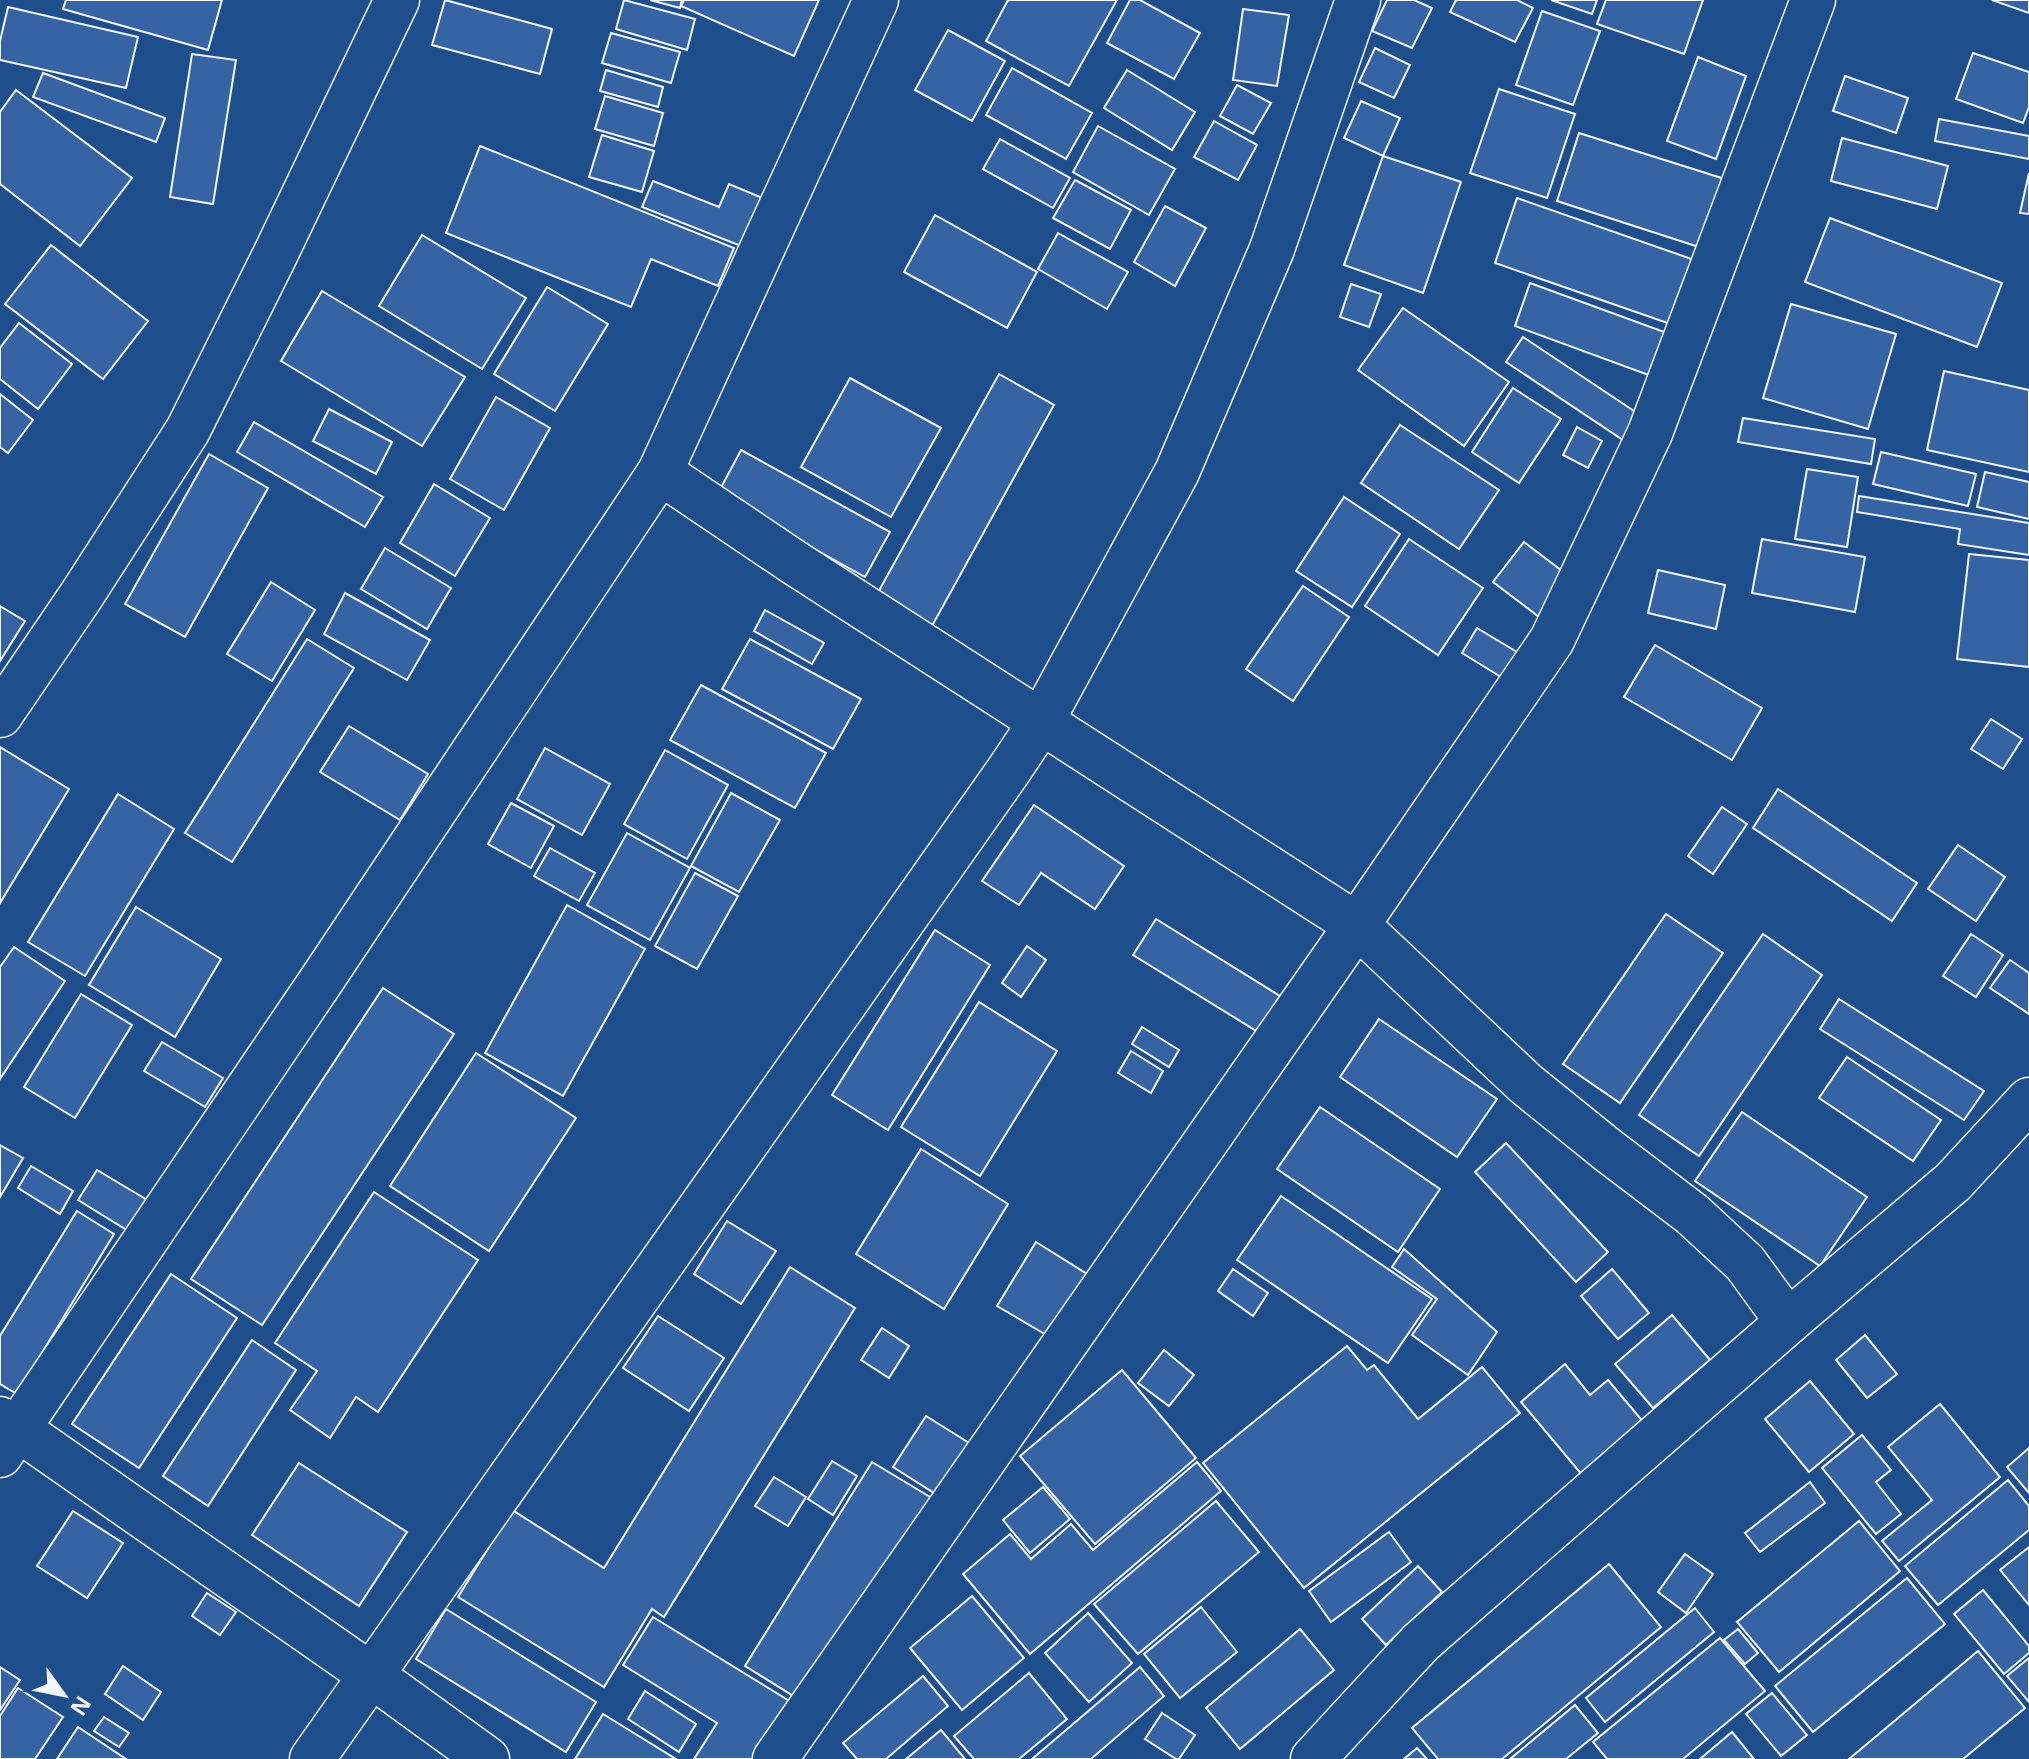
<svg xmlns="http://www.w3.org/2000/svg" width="2029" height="1759" font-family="'Open Sans',sans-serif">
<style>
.building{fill:#3563a3;stroke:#f2f6ff;stroke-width:2}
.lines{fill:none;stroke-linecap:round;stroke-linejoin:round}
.street-casing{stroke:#f2f6ff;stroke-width:47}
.street{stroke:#1f4e8c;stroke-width:44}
</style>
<rect width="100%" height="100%" fill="#1f4e8c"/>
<g class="building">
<polygon points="66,0 222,0 208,50 63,9"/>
<polygon points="445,0 552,29 540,74 432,45"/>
<polygon points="624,0 695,19 687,50 616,29"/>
<polygon points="650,0 682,0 680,8"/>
<polygon points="684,0 819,0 794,56 681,6"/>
<polygon points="1008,0 1117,0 1069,86 986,41"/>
<polygon points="1130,0 1140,0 1200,33 1174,79 1107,43"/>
<polygon points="1387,0 1414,0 1432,8 1412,48 1372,31"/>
<polygon points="1456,0 1517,0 1533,8 1515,42 1450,12"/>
<polygon points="1551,0 1597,0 1592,14"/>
<polygon points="1606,0 1703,0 1684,54 1597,24"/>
<polygon points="1992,0 2029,0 2029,13"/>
<polygon points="8,7 138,37 126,88 0,60 0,41"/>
<polygon points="1243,9 1289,15 1277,86 1233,80"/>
<polygon points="1542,11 1600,31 1573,105 1516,85"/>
<polygon points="948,30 1005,61 972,121 915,90"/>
<polygon points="611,33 680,52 671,83 602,63"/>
<polygon points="1375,48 1410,65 1394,98 1359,82"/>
<polygon points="1973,53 2029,72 2029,107 2023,123 1956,99"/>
<polygon points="192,54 236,60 213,204 170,197"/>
<polygon points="1698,57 1746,76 1716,159 1667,141"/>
<polygon points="1012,68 1092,113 1066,159 986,115"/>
<polygon points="606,70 663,87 658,107 600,91"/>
<polygon points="1127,70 1195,112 1172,150 1104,108"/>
<polygon points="43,73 165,118 156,142 33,97"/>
<polygon points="1845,76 1908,98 1896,133 1833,111"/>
<polygon points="1237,85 1271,103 1253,134 1220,116"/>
<polygon points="1499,89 1575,114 1547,198 1470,173"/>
<polygon points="16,90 132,178 80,246 0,184 0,112"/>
<polygon points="605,96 663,113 654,146 595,129"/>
<polygon points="1361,101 1400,118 1383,156 1344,138"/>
<polygon points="1939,119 2029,136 2029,159 1935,141"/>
<polygon points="1214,121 1257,145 1238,180 1194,157"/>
<polygon points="1098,126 1175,169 1149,215 1073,172"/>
<polygon points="1579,133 1731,181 1708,250 1557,201"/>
<polygon points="602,135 654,151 642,192 589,177"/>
<polygon points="1842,138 1948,166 1937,209 1831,181"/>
<polygon points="1000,139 1070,178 1053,208 983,169"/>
<polygon points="480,146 734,248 718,286 651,259 631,307 446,233"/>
<polygon points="1383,156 1461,182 1423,293 1344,265"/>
<polygon points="2029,173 2029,214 2020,213"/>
<polygon points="1075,180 1131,210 1110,249 1053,218"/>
<polygon points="653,181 719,207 729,184 765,199 746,248 642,207"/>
<polygon points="1517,198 1703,263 1679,327 1495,263"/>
<polygon points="1165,206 1206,228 1175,286 1134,262"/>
<polygon points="935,215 1037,272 1007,328 904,272"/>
<polygon points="1830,218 2002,283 1977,347 1805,282"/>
<polygon points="1058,233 1128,272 1107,309 1038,269"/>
<polygon points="422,235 526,298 482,369 379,306"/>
<polygon points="51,245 148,321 103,379 5,304"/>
<polygon points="1530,283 1678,337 1662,380 1515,326"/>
<polygon points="1351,284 1381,294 1369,327 1340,317"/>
<polygon points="547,287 608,324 555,411 494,374"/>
<polygon points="322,291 465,377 422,446 281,361"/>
<polygon points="1791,304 1896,334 1868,429 1763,398"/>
<polygon points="1403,308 1509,382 1464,446 1358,370"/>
<polygon points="19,323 72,364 38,409 0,379 0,348"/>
<polygon points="1523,337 1646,419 1629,444 1506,362"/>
<polygon points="1944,371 2029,390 2029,472 1927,450"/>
<polygon points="999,374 1054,405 932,626 876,596"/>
<polygon points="850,378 941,428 891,517 801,467"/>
<polygon points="1513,388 1561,419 1519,483 1472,452"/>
<polygon points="0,394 33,420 8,453 0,447"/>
<polygon points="496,397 550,428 504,510 450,479"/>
<polygon points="329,409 392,442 376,474 313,441"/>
<polygon points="1743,418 1875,439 1871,464 1738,442"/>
<polygon points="254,422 383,497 365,527 237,452"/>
<polygon points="1400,425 1499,490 1459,549 1361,483"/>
<polygon points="1577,427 1602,441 1588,468 1563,455"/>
<polygon points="741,450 890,532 865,577 717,495"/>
<polygon points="1881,452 1976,474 1968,506 1873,484"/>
<polygon points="209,454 268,488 185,637 125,604"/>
<polygon points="1807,469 1858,477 1847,547 1795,539"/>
<polygon points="1985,472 2029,482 2029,519 1977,507"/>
<polygon points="434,484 490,518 455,576 400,543"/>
<polygon points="1859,496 2029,523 2029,555 1958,544 1960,529 1857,512"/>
<polygon points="1344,497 1400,534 1352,607 1296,571"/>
<polygon points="1409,539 1483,588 1438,655 1365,606"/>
<polygon points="1762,539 1865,557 1855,612 1752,593"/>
<polygon points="1524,542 1574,580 1543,620 1493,582"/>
<polygon points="385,548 451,588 427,629 361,589"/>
<polygon points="1969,554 2029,560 2029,667 1957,659"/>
<polygon points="1658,570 1725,585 1716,629 1648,613"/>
<polygon points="271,582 315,610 272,681 227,654"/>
<polygon points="1303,586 1349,617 1293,701 1246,669"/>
<polygon points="345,593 430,640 407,680 324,634"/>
<polygon points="0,606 25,621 0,661"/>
<polygon points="765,610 824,643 812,664 754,631"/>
<polygon points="1477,628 1517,652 1501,677 1462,653"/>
<polygon points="307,639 354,668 232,862 185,833"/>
<polygon points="750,639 861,699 833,749 722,689"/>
<polygon points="1655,645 1762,708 1732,760 1624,697"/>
<polygon points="701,685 826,753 795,808 670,740"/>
<polygon points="1991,719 2022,739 2003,769 1971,749"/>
<polygon points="349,726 428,774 400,820 320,772"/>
<polygon points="0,747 69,789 0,903"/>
<polygon points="545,748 610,784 582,835 517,799"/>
<polygon points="665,750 728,785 687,859 624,824"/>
<polygon points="1778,789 1917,883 1892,921 1753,828"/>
<polygon points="731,793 780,820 739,892 691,866"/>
<polygon points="118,794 174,829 85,976 28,942"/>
<polygon points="511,803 554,826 531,868 488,844"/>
<polygon points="1034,805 1124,866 1095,909 1041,873 1019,905 982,881"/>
<polygon points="1722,807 1747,824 1713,874 1688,856"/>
<polygon points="627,833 690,868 650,940 587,905"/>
<polygon points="1958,845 2005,877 1976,921 1928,889"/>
<polygon points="550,848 595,873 579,901 534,876"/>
<polygon points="695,873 738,896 697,969 655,946"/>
<polygon points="567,905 645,949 563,1096 485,1053"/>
<polygon points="136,907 221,959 175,1037 89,985"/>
<polygon points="1666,914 1723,953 1620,1103 1563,1064"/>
<polygon points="1156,919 1280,996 1258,1032 1133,955"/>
<polygon points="935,930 990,965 888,1130 832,1095"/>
<polygon points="1763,934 1822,975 1699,1156 1639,1115"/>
<polygon points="1971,934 2003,955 1976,997 1943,976"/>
<polygon points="1027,946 1046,960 1021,997 1002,983"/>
<polygon points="14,947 65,981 0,1079 0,967"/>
<polygon points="2010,960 2029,973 2029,1014 1990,988"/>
<polygon points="383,988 454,1034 262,1325 191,1279"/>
<polygon points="81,994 132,1025 75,1118 24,1087"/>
<polygon points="1839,999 1984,1091 1964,1120 1820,1029"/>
<polygon points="979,1002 1057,1051 980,1176 901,1127"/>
<polygon points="1379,1019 1497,1099 1457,1157 1340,1077"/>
<polygon points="1142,1027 1179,1050 1169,1067 1132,1044"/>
<polygon points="162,1042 223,1078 205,1107 144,1071"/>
<polygon points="1131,1051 1163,1071 1151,1093 1118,1073"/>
<polygon points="476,1053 576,1118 489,1251 390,1186"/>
<polygon points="1847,1057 1941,1120 1913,1161 1819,1098"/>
<polygon points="1320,1107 1440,1189 1398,1252 1277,1169"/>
<polygon points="1742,1112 1867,1197 1820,1266 1695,1181"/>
<polygon points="1506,1143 1608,1252 1576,1282 1475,1172"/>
<polygon points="0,1145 23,1158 0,1197"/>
<polygon points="921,1149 1008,1204 944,1309 856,1254"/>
<polygon points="31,1166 73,1191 60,1214 18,1188"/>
<polygon points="97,1170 149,1201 130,1232 78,1200"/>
<polygon points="374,1192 478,1260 378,1412 356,1397 330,1438 290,1410 317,1371 275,1343"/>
<polygon points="1281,1196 1432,1299 1388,1363 1237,1260"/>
<polygon points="77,1211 114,1234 17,1394 0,1384 0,1336"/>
<polygon points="727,1221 776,1251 741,1304 694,1274"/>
<polygon points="1036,1242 1092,1277 1053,1339 997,1306"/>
<polygon points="1404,1249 1497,1332 1468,1375 1412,1335 1437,1299 1392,1267"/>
<polygon points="790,1267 855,1308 664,1617 652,1609 604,1687 458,1597 512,1510 604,1568"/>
<polygon points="1233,1269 1268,1293 1253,1316 1218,1291"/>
<polygon points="1612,1269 1649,1313 1618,1339 1581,1296"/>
<polygon points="171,1274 237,1318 139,1468 72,1424"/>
<polygon points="1672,1315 1710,1360 1653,1408 1615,1364"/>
<polygon points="658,1316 724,1358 689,1411 623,1368"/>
<polygon points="882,1328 909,1346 889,1378 861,1360"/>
<polygon points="1865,1335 1897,1374 1867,1398 1836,1360"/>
<polygon points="252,1340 296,1370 208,1506 163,1476"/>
<polygon points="1347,1346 1367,1370 1374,1365 1418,1419 1482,1367 1520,1413 1304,1588 1203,1463"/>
<polygon points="1164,1350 1194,1375 1169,1406 1138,1383"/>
<polygon points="1565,1364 1590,1395 1608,1380 1645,1424 1583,1476 1521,1402"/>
<polygon points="1122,1370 1196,1458 1095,1544 1020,1456"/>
<polygon points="1810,1381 1854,1434 1809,1472 1765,1419"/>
<polygon points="1940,1404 2000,1477 1899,1561 1882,1541 1932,1500 1888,1447"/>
<polygon points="926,1416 974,1446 942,1498 893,1467"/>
<polygon points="1862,1435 1891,1470 1876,1482 1901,1514 1876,1534 1822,1468"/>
<polygon points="2029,1448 2029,1493 2007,1467"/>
<polygon points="832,1461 857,1476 833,1515 808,1499"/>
<polygon points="872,1462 935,1500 808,1705 745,1666"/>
<polygon points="1197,1462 1221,1491 1030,1654 963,1574 1010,1534 1031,1559 1071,1524 1093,1550"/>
<polygon points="299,1463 407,1532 359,1606 252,1535"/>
<polygon points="774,1477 806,1497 788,1526 755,1506"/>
<polygon points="2008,1480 2029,1506 2029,1530 1938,1605 1905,1566"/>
<polygon points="1810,1482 1825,1503 1760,1552 1745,1533"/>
<polygon points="1043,1487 1070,1519 1030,1553 1003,1520"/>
<polygon points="1216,1501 1259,1552 1138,1654 1094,1604"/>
<polygon points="73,1511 123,1543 87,1598 37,1566"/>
<polygon points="1859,1521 1900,1571 1779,1672 1737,1622"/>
<polygon points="1389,1532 1411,1562 1331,1622 1309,1591"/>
<polygon points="2029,1547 2029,1605 2000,1570"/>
<polygon points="1685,1554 1713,1574 1686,1613 1658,1592"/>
<polygon points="1609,1564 1661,1627 1502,1759 1438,1759 1412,1728"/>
<polygon points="1418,1566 1442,1592 1386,1645 1362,1619"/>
<polygon points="1907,1578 1945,1624 1813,1732 1775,1686"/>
<polygon points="1983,1590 2029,1646 2029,1653 2004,1674 1954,1614"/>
<polygon points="207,1593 236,1612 220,1635 192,1616"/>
<polygon points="972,1596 1024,1658 962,1710 910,1648"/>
<polygon points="1201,1607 1237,1652 1180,1698 1144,1654"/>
<polygon points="1695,1608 1714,1632 1605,1722 1586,1698"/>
<polygon points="446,1609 596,1702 566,1752 416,1659"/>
<polygon points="1088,1613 1132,1663 1089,1702 1045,1653"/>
<polygon points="653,1617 791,1702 756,1759 694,1759 717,1723 623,1665"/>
<polygon points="1300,1629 1334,1670 1240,1749 1206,1708"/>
<polygon points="1738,1629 1758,1653 1745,1664 1724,1640"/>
<polygon points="1720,1638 1765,1691 1683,1759 1607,1759 1593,1742"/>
<polygon points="1978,1651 2025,1708 1963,1759 1849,1759"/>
<polygon points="2029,1658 2029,1702 2007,1676"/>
<polygon points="123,1666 161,1692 143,1720 105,1694"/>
<polygon points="0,1667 20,1680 0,1710"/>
<polygon points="1140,1667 1164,1696 1091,1759 1032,1759"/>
<polygon points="1029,1673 1067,1719 1019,1759 974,1759 954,1736"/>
<polygon points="923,1676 948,1706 886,1759 857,1759 843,1743"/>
<polygon points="18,1688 63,1717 35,1759 0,1759 0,1716"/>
<polygon points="645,1691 696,1724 679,1752 628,1719"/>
<polygon points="1772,1693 1807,1735 1781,1756 1746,1714"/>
<polygon points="1575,1705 1598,1733 1566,1759 1510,1759"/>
<polygon points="1162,1713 1195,1735 1179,1759 1176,1759 1145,1739"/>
<polygon points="603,1714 676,1759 575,1759"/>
<polygon points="104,1717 129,1733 119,1747 94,1731"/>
<polygon points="78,1727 126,1759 57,1759"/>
<polygon points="941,1730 965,1759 906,1759"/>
<polygon points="1732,1732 1754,1759 1700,1759"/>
<polygon points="1417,1748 1427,1759 1404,1759"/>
</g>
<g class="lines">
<g class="street-casing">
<g id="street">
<polyline points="660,472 795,563 1357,925 1526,1084 1609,1151 1692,1214 1745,1263 1788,1322"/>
<polyline points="0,715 81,596 188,430 275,255 397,0"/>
<polyline points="0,1419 18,1429 371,1675 487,1759"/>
<polyline points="0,1455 323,978 660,472 876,0"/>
<polyline points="312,1759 1009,770 1041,722 1177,472 1272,249 1358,0"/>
<polyline points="775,1759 1357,925 1552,640 1650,433 1813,0"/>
<polyline points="1313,1759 1421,1642 1788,1322 1953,1182 2029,1100"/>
</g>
</g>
<use href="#street" class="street"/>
</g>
<g transform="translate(64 1695) rotate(123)" stroke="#1f4e8c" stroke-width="6" paint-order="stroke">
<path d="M0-6L14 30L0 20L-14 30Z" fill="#f2f6ff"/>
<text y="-12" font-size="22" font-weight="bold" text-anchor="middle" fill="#f2f6ff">N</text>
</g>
</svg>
